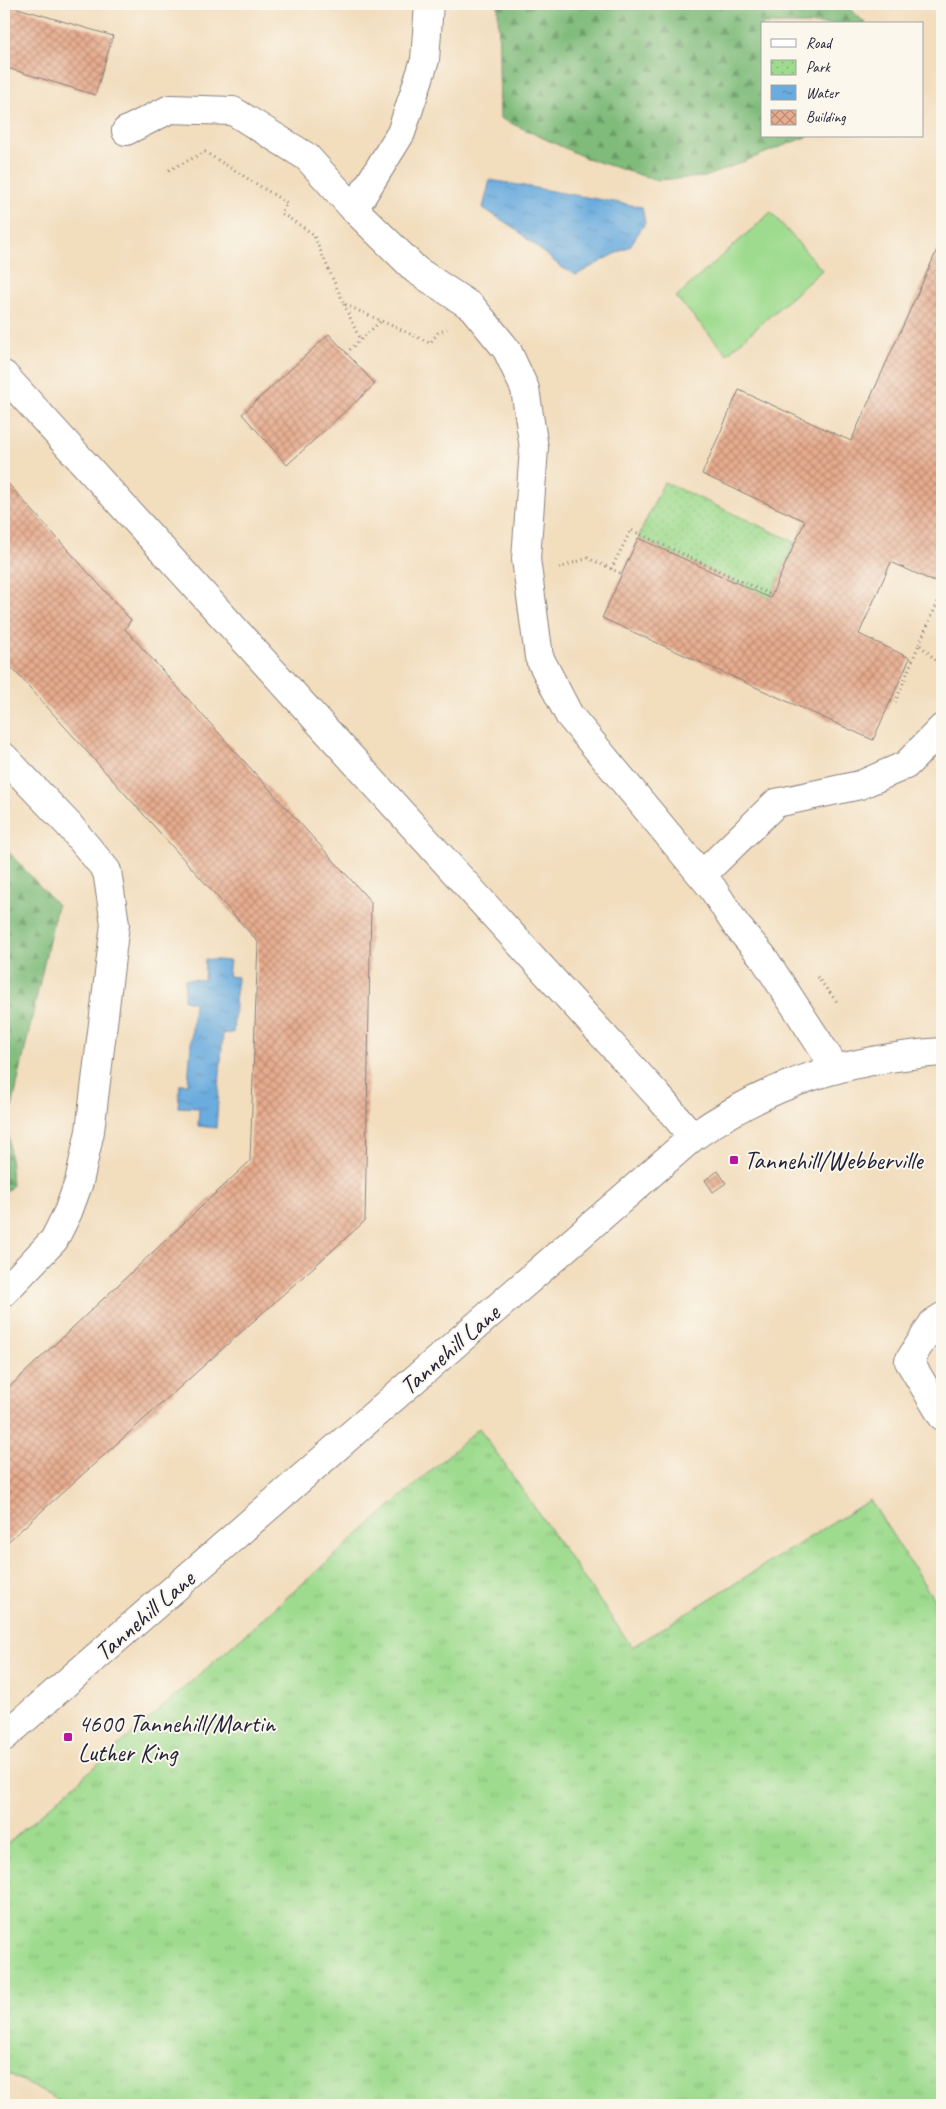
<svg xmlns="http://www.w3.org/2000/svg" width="946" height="2109" font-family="Caveat,sans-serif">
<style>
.grass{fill:url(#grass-tufts);stroke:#607e65}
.forest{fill:url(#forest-firs);stroke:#506e5a}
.park{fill:url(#park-dots);stroke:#607e65}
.pitch{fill:#9fdb8f;stroke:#607e65}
.water{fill:url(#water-ripples);stroke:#46678c}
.building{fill:url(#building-cross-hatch)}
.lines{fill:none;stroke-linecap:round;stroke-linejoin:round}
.minor-casing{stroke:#8a807c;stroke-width:30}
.path{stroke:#8a807c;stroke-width:3;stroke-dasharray:1 4;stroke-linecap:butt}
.minor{stroke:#fff;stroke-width:28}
.poi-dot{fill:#b5179e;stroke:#fbf7ec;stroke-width:2}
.labels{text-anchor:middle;stroke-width:4;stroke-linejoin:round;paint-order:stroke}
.poi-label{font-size:25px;fill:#22223b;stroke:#fbf7ec;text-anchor:start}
.street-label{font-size:25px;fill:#22223b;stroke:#fbf7ec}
</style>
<defs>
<pattern id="grass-tufts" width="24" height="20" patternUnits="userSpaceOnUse" patternTransform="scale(1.25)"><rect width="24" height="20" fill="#9fdb8f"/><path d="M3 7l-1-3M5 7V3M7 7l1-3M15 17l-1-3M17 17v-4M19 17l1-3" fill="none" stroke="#89bc7c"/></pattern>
<pattern id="forest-firs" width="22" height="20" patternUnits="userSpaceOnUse" patternTransform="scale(1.25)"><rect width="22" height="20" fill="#7fbb7a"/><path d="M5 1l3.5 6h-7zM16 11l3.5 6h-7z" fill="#689865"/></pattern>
<pattern id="park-dots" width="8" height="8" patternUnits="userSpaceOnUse" patternTransform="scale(1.25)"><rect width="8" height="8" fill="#9fdb8f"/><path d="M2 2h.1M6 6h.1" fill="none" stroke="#89bc7c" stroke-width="1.8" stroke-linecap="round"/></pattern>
<pattern id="water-ripples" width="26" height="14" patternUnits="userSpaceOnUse" patternTransform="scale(1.25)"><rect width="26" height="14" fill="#6aacde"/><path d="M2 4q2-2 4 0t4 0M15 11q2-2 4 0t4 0" fill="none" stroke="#578cb5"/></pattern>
<pattern id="building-cross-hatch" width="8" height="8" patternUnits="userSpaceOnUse" patternTransform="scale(1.25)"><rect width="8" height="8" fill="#e7ac8e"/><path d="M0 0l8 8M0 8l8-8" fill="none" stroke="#bb8c75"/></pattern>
</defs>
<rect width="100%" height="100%" fill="#fbf7ec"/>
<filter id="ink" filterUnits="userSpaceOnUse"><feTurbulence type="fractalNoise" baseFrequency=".02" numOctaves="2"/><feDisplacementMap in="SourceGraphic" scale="10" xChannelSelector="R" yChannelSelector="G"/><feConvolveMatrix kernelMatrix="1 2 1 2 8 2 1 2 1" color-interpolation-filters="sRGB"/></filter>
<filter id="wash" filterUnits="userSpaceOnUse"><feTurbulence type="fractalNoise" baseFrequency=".0096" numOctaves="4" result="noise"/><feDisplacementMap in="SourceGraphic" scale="20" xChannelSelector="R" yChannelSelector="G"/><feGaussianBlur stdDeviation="1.12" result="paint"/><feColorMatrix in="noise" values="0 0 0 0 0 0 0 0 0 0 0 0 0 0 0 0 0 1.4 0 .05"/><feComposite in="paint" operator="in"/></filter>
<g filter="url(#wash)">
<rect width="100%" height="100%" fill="#f2ddbd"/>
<polygon class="grass" points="479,1428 632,1647 870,1500 942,1612 942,2105 67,2105 4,2071 4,1847"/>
<g class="forest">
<polygon points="498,4 845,4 866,24 762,24 762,136 808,136 705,177 656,180 586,158 500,118"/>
<polygon points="4,847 57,905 8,1126 12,1186 4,1194"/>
</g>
<polygon class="park" points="664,482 795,542 770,598 638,538"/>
<polygon class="pitch" points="771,212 822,270 727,354 676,297"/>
<g class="water">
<polygon points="490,180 642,207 645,223 630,246 576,275 561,267 514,228 483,208"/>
<polygon points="205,959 230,961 228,976 237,977 233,1033 223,1033 216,1128 198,1126 199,1108 178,1107 180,1084 188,1084 194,1002 184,1000 185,979 204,980"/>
</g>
<g id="blocks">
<g class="building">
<polygon points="4,4 113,36 95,95 4,67"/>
<polygon points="942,239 942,454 940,460 942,461 942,570 937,583 891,562 859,634 910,658 873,740 602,618 638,538 770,598 805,521 702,474 739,390 851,441"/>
<polygon points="329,334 375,384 287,465 242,414"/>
<polygon points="4,479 131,620 125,629 371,902 365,1221 4,1545 4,1392 250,1161 258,942 4,659"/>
<polygon points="718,1171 726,1183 713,1192 705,1180"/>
</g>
</g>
</g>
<g filter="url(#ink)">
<use href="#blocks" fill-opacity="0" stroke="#8a807c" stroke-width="1"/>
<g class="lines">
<g class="minor-casing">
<g id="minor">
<polyline points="126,131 170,109 233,111 307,157 354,209 416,270 472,307 507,350 525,389 534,448 526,559 539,657 569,715 713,889 736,925 763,957 836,1069"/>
<polyline points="354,209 401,133 425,60 429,4"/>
<polyline points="4,375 658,1096 693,1137"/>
<polyline points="4,757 69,825 107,871 115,924 90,1131 79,1182 68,1212 54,1240 4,1292"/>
<polyline points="702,875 776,803 860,785 906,765 942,728"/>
<polyline points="942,1317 933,1323 909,1361 942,1416"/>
<path d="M4,1737l689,-600c78,-55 155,-78 249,-85"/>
</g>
</g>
<g class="path">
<polyline points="169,170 205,152 287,203 281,213 313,234 344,304 430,343 438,333 447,329"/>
<polyline points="344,304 360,340"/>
<polyline points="346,353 381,321"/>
<polyline points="559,568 588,558 622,574"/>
<polyline points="611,569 631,530 771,595"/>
<polyline points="941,573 942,573"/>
<polyline points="919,644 942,593"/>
<polyline points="891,701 895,703 919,644 942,666"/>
<polyline points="817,977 838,1003"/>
</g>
<use href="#minor" class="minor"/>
</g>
</g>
<g class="poi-dot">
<rect x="729" y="1155" width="10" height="10" rx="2.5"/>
<rect x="63" y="1732" width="10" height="10" rx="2.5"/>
</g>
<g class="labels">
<g class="poi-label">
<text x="744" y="1169">Tannehill/Webberville</text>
<text x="78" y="1732">4600 Tannehill/Martin<tspan x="78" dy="29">Luther King</tspan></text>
</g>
<g class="street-label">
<text transform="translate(449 1349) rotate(-41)" y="9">Tannehill Lane</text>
<text transform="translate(144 1615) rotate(-41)" y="9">Tannehill Lane</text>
</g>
</g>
<rect width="946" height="2109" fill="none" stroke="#fbf7ec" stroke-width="20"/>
<rect x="761" y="22" width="162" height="115" fill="#fbf7ec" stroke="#a4a2a5"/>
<rect x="771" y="39" width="25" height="8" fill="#ffffff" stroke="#a4a2a5"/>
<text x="806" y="48" font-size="15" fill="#22223b">Road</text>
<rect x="771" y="60" width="25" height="15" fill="url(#park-dots)" stroke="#a4a2a5"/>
<text x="806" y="72" font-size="15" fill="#22223b">Park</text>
<rect x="771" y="85" width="25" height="15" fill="url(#water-ripples)" stroke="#a4a2a5"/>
<text x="806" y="98" font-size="15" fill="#22223b">Water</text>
<rect x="771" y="110" width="25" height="15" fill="url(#building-cross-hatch)" stroke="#a4a2a5"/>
<text x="806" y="122" font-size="15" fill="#22223b">Building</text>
</svg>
